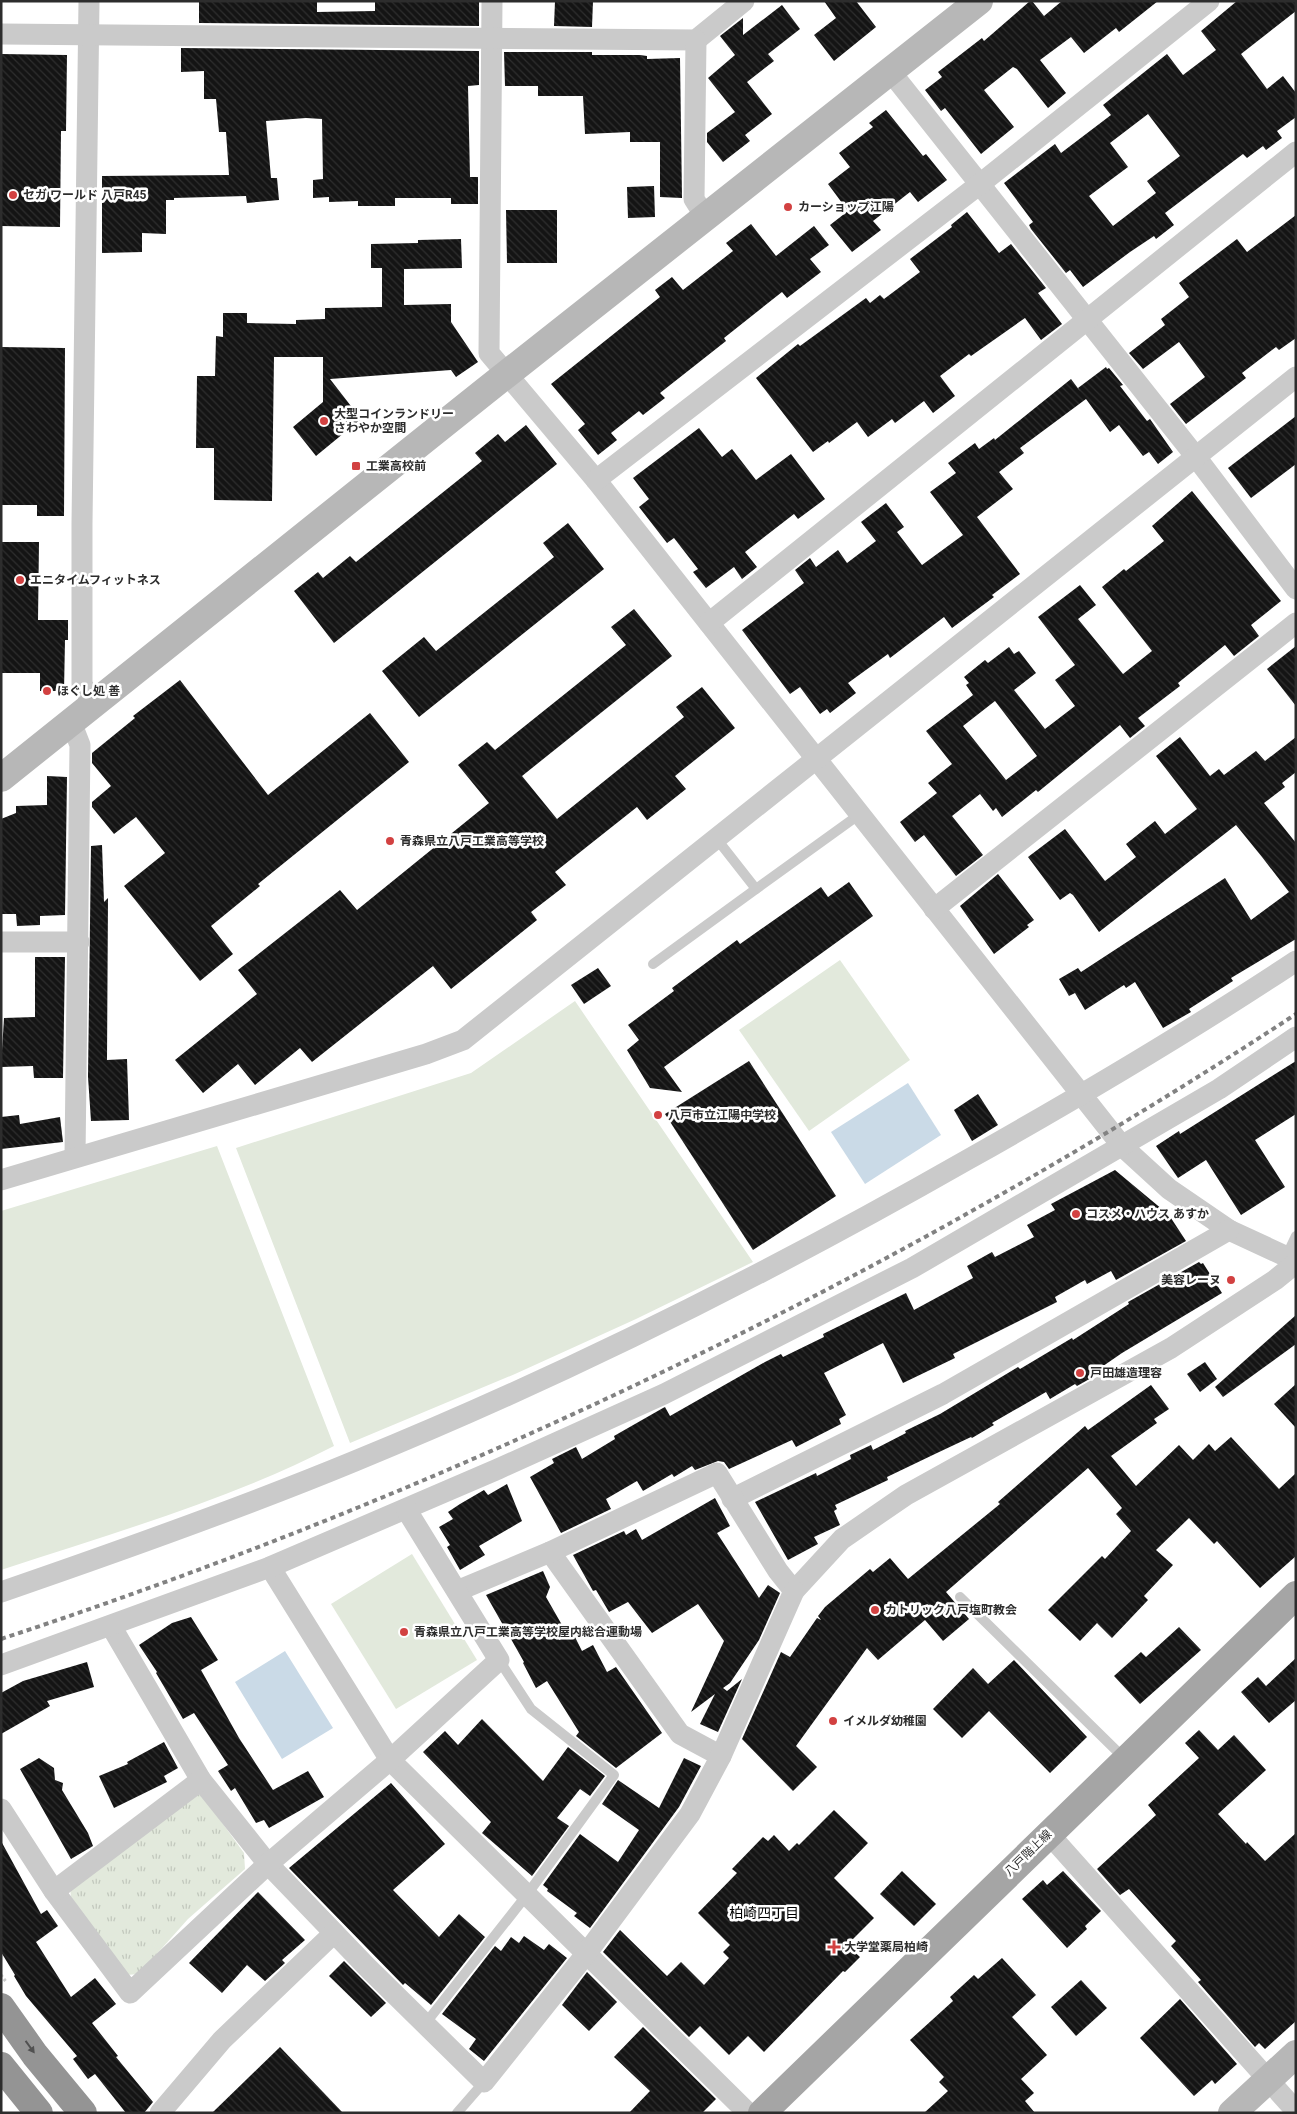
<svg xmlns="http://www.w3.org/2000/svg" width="1297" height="2114" font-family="Roboto,'Noto Sans JP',sans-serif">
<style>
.grass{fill:url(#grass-tufts)}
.park{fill:#e2e9dc}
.water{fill:#cadae7}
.building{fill:url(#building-back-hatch);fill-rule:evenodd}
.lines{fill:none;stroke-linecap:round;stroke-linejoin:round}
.path{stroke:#cacaca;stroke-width:3;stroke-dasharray:2.5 2.5;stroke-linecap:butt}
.lane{stroke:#cacaca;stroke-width:10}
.street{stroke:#cacaca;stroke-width:21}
.secondary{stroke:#b7b7b7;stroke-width:28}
.primary{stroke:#a5a5a5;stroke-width:28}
.highway{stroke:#949494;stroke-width:28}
.rail{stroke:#828282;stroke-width:4;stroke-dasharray:5 4;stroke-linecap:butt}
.oneway{fill:#515151}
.poi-dot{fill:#d24141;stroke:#fff;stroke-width:2}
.labels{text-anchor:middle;stroke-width:5;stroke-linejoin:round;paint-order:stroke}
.poi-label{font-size:12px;font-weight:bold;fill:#2d2d2d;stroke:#fff;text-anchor:start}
.street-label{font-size:12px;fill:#2d2d2d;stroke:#fff}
.neighbourhood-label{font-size:14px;fill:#000;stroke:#fff}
</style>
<defs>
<pattern id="grass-tufts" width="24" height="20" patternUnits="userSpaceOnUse" patternTransform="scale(1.25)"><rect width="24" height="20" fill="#e2e9dc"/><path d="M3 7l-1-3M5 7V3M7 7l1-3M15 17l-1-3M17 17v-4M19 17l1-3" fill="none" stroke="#c2c8bd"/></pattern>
<pattern id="building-back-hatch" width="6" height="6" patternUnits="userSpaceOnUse" patternTransform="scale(1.25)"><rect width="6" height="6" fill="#141414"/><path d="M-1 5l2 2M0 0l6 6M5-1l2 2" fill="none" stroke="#2e2e2e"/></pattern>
</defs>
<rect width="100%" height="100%" fill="#fff"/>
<polygon class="grass" points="193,1795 202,1795 244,1853 245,1869 188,1919 139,1974 126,1975 71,1897 70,1888"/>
<g class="park">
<polygon points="840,960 910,1060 809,1131 739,1030"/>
<polygon points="575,1001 753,1262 636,1319 515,1374 350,1443 236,1148 471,1073"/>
<path d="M217,1146l117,300c-105,54 -221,87 -333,124v-359z"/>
<polygon points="412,1554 477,1660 396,1709 331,1604"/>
</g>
<g class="water">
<polygon points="908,1083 941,1135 865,1184 831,1132"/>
<polygon points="285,1651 333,1728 282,1759 235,1682"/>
</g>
<g class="building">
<polygon points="199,1 317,1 317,12 375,11 375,1 479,1 479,26 199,23"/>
<polygon points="555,1 593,1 592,27 554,26"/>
<polygon points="824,1 856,1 876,27 834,61 814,35 836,18"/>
<polygon points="1030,1 1032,1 1044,16 1062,1 1158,1 1119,32 1116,28 1084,53 1071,37 1040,60 1066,93 1048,108 1017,69 1013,67 984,90 1014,127 981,154 945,108 941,111 925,90 942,77 938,72 982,38 984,41"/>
<path d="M1237,1h59v10l-55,43 26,35 16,-13 13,17v24l-19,14 5,7 -16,12 -3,-4 -16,12 -4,-4 -78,59 9,12 -18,14 -2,-3 -24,16 -47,35 -13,-17 -4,3 -35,-44 -2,-4 4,-3 -29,-39 51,-39 6,9 50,-38 -8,-10 64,-51 16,21 33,-25 -15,-19zM1148,114l32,42 -33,25 9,12 -43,33 -24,-30 39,-29 -18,-24z"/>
<polygon points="782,5 800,29 768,54 774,61 747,82 772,114 745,135 750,141 723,162 707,142 707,133 735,112 708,78 735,55 720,36 743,18 743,35"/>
<polygon points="181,48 479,51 479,85 468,86 470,177 478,177 478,204 451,204 451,198 395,198 395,206 358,206 358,201 329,202 329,197 313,198 313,180 323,179 322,119 306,118 266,121 271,178 277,178 279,200 247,203 246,196 174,198 174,200 166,200 166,234 142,233 142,252 102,253 102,176 229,175 226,132 219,132 216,99 204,99 204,71 181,72"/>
<polygon points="504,52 592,52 592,55 640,55 647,56 647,59 680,58 682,198 660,197 660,142 630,142 630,132 585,134 583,96 538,96 538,86 505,86"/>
<polygon points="1,54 67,55 66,131 61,131 60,227 1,226"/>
<polygon points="886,110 923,156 926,154 947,180 918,202 910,192 873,221 881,230 852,252 830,225 848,211 828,184 850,167 839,153 873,127 869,123"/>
<polygon points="654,186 655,217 628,218 627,187"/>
<polygon points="506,210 557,210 557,263 507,263"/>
<polygon points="967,212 999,253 1011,244 1046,288 1038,293 1062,324 1041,340 1025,318 971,356 969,354 940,376 955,396 933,413 924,401 895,423 892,419 868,437 857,422 829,443 828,441 813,452 756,378 798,344 800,346 866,298 870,303 880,295 884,299 920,272 910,259 952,227 951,225"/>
<polygon points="1296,215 1296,338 1279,350 1276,347 1242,373 1246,378 1186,424 1170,404 1205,377 1179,342 1143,369 1129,353 1165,325 1161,319 1189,297 1179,283 1237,239 1247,252"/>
<polygon points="751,224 776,256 814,226 829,245 810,259 821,272 787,298 782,292 724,338 726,341 660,393 665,398 643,415 639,411 611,433 617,440 598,455 578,430 585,424 551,384 660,297 655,290 672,277 683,290 733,251 726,243"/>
<polygon points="461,239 462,268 404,269 404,305 451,304 451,322 478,362 456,377 451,370 330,379 361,419 316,456 293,427 323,402 323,357 274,357 272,501 214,500 214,448 196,448 197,376 215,376 216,336 223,337 223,313 247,313 247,323 296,324 296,320 325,319 325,308 382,307 382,268 371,268 371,244 418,243 418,240"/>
<polygon points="1,347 65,348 64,516 37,516 37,505 1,505"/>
<polygon points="1106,367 1107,369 1109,368 1123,385 1120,386 1147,421 1150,419 1173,452 1158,464 1149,452 1143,456 1119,425 1110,432 1086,399 1020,448 1024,453 999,472 1013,489 977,517 1020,574 992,595 994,597 952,628 944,617 890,658 888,654 848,683 856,693 830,713 827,709 820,714 800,687 790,694 742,630 804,583 795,570 810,558 816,567 838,550 847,563 876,541 861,522 886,503 904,527 897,532 922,565 963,535 930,492 956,473 948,463 975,443 979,449 994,438 995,440 1071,379 1080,391 1078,388"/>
<polygon points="1296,416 1296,464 1251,498 1228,468"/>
<polygon points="526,425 557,464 334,643 294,591 318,572 323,578 350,556 356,562 482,461 475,453 498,434 505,442"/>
<polygon points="699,428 722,457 732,449 756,480 791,454 825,499 798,519 794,514 745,552 757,567 742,579 734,567 706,588 693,572 698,569 674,538 667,543 639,507 649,499 633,478"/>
<path d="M1192,491l89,110 -30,24 8,11 -25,20 -9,-11 -47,38 2,3 -42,32 7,8 -15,12 -10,-13 -82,67 -2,-2 -34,27 -6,-9 -3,3 -13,-17 -28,22 31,39 -27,21 -32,-41 -9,7 -15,-20 37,-29 -9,-10 24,-19 -26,-33 47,-36 -7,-10 3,-2 -5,-6 21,-17 3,3 21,-16 5,7 5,-3 17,22 -22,17 31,39 30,-23 -20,-26 20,-15 -37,-48 42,-32 16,20 -18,14 45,55 29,-23 -50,-64 22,-18 2,2 38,-30 -12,-15zM995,701l42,55 -31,24 -43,-54z"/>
<polygon points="568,523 604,569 419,717 382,671 424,637 436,651 554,557 543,543"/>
<polygon points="1,542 39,542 38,620 68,620 68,640 65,640 64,691 40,691 40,673 1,673"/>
<polygon points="634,609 672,656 522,776 557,819 684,717 676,707 702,687 735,728 675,776 686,789 647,820 637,807 555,872 566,885 531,912 537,920 451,989 433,966 312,1062 300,1048 255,1085 238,1064 203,1093 175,1060 257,994 238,970 340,890 357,910 489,803 458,765 487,742 495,750 626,645 611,627"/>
<polygon points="1296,646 1296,706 1267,669"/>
<polygon points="180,680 268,795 370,713 409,762 258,884 260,886 211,926 233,954 200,981 124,886 165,853 136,817 114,834 92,807 92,802 111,786 92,763 92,753 135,718 133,716"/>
<polygon points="1180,737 1210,776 1219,769 1224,775 1256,751 1265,761 1296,737 1296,772 1282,783 1285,787 1264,803 1296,843 1296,939 1231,978 1233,981 1189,1009 1191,1012 1163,1028 1135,982 1126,988 1124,985 1085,1010 1075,993 1069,996 1059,979 1078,968 1081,972 1225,878 1251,920 1289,892 1262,857 1236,825 1099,932 1073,895 1070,893 1060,900 1028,857 1065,829 1105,881 1136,857 1126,844 1155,821 1165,834 1197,809 1156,756"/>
<polygon points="47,776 67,777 65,915 40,916 40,925 17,926 16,914 1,914 1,819 16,813 16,806 47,805"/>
<polygon points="102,845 104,902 108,898 107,1060 127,1059 129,1120 91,1121 88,1077 91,846"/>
<polygon points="998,874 1034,920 1027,925 1029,927 994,954 960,906"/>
<polygon points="849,882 873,916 664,1067 682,1092 650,1088 627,1050 639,1040 628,1025 674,991 672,988 737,940 740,944 821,887 828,897"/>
<polygon points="35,957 65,957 63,1078 34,1078 33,1066 1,1067 4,1018 35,1017"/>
<polygon points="598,968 611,986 584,1004 571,985"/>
<polygon points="749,1061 836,1196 753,1250 665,1114"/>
<polygon points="1296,1061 1296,1114 1255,1140 1285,1187 1241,1215 1206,1160 1178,1178 1156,1146 1179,1131 1180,1134"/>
<polygon points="978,1094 998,1125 972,1141 954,1110"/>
<polygon points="19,1115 20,1124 60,1117 63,1142 1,1149 1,1117"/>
<polygon points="1115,1170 1169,1215 1186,1241 1116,1280 1111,1271 1087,1284 1085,1280 1055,1297 1057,1302 953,1354 955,1358 903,1383 883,1343 824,1373 846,1415 839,1419 841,1424 796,1447 792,1440 729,1469 724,1462 718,1461 695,1470 692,1466 674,1477 672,1474 643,1491 637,1481 606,1499 611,1509 561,1533 530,1477 554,1463 552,1459 576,1447 582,1459 615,1439 614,1436 663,1408 665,1407 670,1416 765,1362 781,1354 783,1357 824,1337 823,1334 906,1293 914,1310 973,1278 967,1266 992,1252 995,1257 1034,1237 1027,1225 1055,1210 1051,1204"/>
<polygon points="1199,1262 1201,1264 1203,1263 1222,1293 1122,1353 1093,1373 1093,1377 1077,1386 1075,1384 1050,1399 1046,1392 992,1423 994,1425 972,1438 971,1437 937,1453 887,1477 888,1480 835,1505 837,1509 834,1511 840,1525 814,1537 818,1544 788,1560 755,1502 816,1473 817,1476 851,1459 850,1455 871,1445 873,1450 906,1433 905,1431 940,1414 1018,1367 1020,1369 1072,1338 1073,1340 1129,1304 1128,1302"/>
<polygon points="1296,1315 1296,1344 1223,1397 1215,1387"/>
<polygon points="1205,1362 1217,1379 1200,1392 1187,1374"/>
<polygon points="1296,1384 1296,1428 1274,1404"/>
<polygon points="1151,1385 1169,1409 1154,1419 1157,1423 1111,1456 1136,1486 1179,1445 1193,1460 1209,1444 1215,1451 1231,1437 1279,1489 1296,1473 1296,1556 1260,1588 1217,1541 1214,1544 1189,1518 1156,1550 1173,1565 1144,1596 1148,1600 1112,1638 1097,1623 1080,1641 1048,1610 1102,1556 1105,1559 1131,1531 1116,1514 1122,1508 1088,1468 946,1592 969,1619 943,1641 925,1620 878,1660 867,1648 796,1746 817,1767 793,1791 742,1739 781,1652 790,1657 817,1618 821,1620 818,1616 825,1607 870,1569 873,1572 890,1558 908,1579 1000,1504 998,1502 1085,1426 1088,1430"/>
<polygon points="507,1484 522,1521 479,1546 485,1555 460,1570 447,1547 450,1545 439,1527 453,1519 448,1512 460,1504 484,1490 488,1495"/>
<polygon points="715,1498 730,1526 717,1533 759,1598 768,1585 780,1593 759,1640 730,1683 723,1688 727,1691 742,1679 718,1732 700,1724 715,1694 691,1712 724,1641 698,1604 652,1633 628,1602 609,1612 596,1590 593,1591 573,1555 624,1531 626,1535 636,1529 642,1540"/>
<polygon points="543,1571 550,1587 546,1597 570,1639 575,1637 582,1651 593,1645 607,1672 616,1667 662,1733 616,1768 576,1736 579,1732 547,1681 536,1688 523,1663 524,1662 486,1595"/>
<polygon points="191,1617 218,1660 201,1670 239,1738 273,1790 308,1771 324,1797 269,1828 264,1820 256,1823 235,1788 231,1791 218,1771 228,1765 194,1713 183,1719 156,1673 157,1672 139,1645 172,1623"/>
<polygon points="1179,1627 1201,1650 1140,1704 1114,1676 1141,1652 1146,1657"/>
<polygon points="1296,1658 1296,1700 1269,1723 1241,1692 1258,1677 1266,1686"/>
<polygon points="1014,1660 1087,1737 1050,1773 989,1711 962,1738 933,1709 973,1668 988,1684"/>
<polygon points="87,1662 94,1687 47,1701 50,1706 1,1734 1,1693 23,1681"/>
<polygon points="482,1719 543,1781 568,1747 605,1776 590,1796 580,1789 557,1818 569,1826 532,1876 482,1833 491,1822 423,1752 445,1731 458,1745"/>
<polygon points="1199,1730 1218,1750 1234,1735 1266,1770 1218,1814 1246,1844 1247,1842 1265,1861 1296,1833 1296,2021 1265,2049 1259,2043 1255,2047 1198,1982 1201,1980 1171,1946 1176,1941 1129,1889 1120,1895 1097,1869 1156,1815 1148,1805 1199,1758 1185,1743"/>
<polygon points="164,1742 178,1768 164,1776 167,1782 114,1808 99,1776 128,1764 127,1762"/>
<polygon points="39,1758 54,1768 55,1780 63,1783 62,1790 88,1833 93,1846 71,1859 20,1769"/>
<polygon points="684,1758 701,1766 679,1807 590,1928 574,1916 577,1913 547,1891 548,1889 543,1885 580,1834 618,1862 639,1830 602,1804 618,1780 659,1808"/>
<polygon points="391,1783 445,1844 393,1890 439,1937 459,1914 485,1937 431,2005 405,1983 403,1985 289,1868"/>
<polygon points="834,1810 868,1843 834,1878 874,1918 847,1945 860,1957 845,1972 843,1971 764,2052 748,2036 729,2055 700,2026 689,2037 603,1952 620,1930 667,1976 681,1962 704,1985 729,1958 723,1952 730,1945 698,1913 737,1873 732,1869 763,1837 768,1841 774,1835 789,1851 797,1843 799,1845"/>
<polygon points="1,1841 41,1914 47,1910 58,1926 36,1942 71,1997 95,1978 116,2004 92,2023 118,2056 116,2057 153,2102 144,2113 126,2113 95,2074 88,2079 73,2059 77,2056 26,1996 14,1976 15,1975 1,1952"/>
<polygon points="902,1871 936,1904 914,1926 880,1894"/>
<polygon points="1063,1871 1101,1911 1085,1926 1087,1929 1067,1948 1022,1899 1043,1880 1047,1885"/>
<polygon points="258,1892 305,1940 282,1960 285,1963 265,1981 247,1965 222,1993 189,1963"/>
<polygon points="524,1936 544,1950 549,1944 567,1958 484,2061 469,2049 476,2039 442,2014 495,1946 501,1951 511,1937 519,1943"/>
<polygon points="1002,1958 1036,1995 1012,2017 1047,2055 1021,2079 1034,2093 1025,2101 1035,2113 924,2113 948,2091 939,2082 944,2077 910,2040 953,2001 950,1997 974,1975 978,1979"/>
<polygon points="344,1961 386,2003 371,2017 329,1976"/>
<polygon points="587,1972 617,2002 589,2031 562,2005"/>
<polygon points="1081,1980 1107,2008 1076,2036 1051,2007"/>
<polygon points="1180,1999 1237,2064 1215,2084 1212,2080 1194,2096 1140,2038"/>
<polygon points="643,2027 716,2099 702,2113 629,2113 650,2091 614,2057"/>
<polygon points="280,2047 343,2113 212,2113"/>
</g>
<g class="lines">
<polyline class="path" points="1,1975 7,1983"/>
<g class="lane">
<polyline points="716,838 756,889 860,814"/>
<polyline points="653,964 756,889"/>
<polyline points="1286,1257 1296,1236"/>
<polyline points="960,1597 1125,1759"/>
<polyline points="425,2024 526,1896 614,1775 531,1709 499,1660"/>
<polyline points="457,2113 484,2082"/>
</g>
<g class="street">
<polyline points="89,1 82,523 82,684 93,704"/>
<polyline points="492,1 489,353 596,480 1122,1146 1169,1189 1229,1230 1296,1261"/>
<polyline points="1,34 696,40 744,1"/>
<polyline points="696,40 694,199 706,218"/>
<polyline points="890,71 1196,457 1296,589"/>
<polyline points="596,480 980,184 1209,1"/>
<polyline points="709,623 1296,152"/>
<polyline points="71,722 80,745 75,1157"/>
<polyline points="934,909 1296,623"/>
<polyline points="1,942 79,942"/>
<polyline points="1,1180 426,1054 463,1040 1296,377"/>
<polyline points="732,1499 943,1394 1229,1230"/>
<polyline points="550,1552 680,1734 721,1756"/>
<polyline points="270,1567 390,1760 748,2113"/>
<polyline points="457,1591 550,1552 717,1473 778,1571 794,1591 842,1539 906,1495 1171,1348 1275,1280 1296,1263"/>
<path d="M1,1592c119,-41 238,-83 354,-131 211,-86 414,-188 612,-301 112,-63 222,-128 329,-199"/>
<polyline points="111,1626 201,1780 268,1864 367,1967 484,2082 586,1954 690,1814 721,1756 794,1591"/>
<polyline points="1,1665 270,1567 498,1469 664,1394 912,1268 1219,1089 1296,1037"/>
<polyline points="1,1809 54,1891 130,1993 268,1864 390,1760 499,1660 406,1509"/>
<polyline points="1048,1833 1296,2111"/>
<polyline points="54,1891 201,1780"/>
<polyline points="160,2113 222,2040 334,1933"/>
</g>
<g class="secondary">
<polyline points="1,778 484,392 979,1"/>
<polyline points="1232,2113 1296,2054"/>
</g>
<polyline class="primary" points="762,2113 1296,1595"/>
<g class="highway">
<polyline points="1,2007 35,2055 83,2113"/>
<polyline points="1,2066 39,2113"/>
</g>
<path class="rail" d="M1,1639c456,-150 894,-362 1295,-625"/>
</g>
<defs><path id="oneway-solid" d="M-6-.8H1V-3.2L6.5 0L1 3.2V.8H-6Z" transform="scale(1.25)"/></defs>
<use class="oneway" href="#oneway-solid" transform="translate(30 2047) rotate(54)"/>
<g class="poi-dot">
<circle cx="13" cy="195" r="5"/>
<circle cx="788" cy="207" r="5"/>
<circle cx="324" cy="421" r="5"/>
<rect x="351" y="461" width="10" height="10" rx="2.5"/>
<circle cx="20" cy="580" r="5"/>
<circle cx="47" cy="691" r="5"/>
<circle cx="390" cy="841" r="5"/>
<circle cx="658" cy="1115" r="5"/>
<circle cx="1076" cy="1214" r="5"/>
<circle cx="1231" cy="1280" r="5"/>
<circle cx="1080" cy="1373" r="5"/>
<circle cx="875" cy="1610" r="5"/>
<circle cx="404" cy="1632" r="5"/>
<circle cx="833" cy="1721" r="5"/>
<path d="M831.5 1939.5h5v5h5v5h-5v5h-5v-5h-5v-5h5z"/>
</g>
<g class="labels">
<g class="poi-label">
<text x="23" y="199">セガ ワールド 八戸R45</text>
<text x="798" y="211">カーショップ江陽</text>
<text x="334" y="418">大型コインランドリー<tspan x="334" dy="14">さわやか空間</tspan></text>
<text x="366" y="470">工業高校前</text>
<text x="30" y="584">エニタイムフィットネス</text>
<text x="57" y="695">ほぐし処 善</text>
<text x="400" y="845">青森県立八戸工業高等学校</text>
<text x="668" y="1119">八戸市立江陽中学校</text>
<text x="1086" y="1218">コスメ・ハウス あすか</text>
<text x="1221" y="1284" text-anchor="end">美容レーヌ</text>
<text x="1090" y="1377">戸田雄造理容</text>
<text x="885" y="1614">カトリック八戸塩町教会</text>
<text x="414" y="1636">青森県立八戸工業高等学校屋内総合運動場</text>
<text x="843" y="1725">イメルダ幼稚園</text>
<text x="844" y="1951">大学堂薬局柏崎</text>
</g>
<g class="street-label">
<text transform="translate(1028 1853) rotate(-44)" y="4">八戸階上線</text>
</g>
<g class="neighbourhood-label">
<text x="764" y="1918">柏崎四丁目</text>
</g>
</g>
<rect width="1297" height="2114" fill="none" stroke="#2d2d2d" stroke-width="5"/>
</svg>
